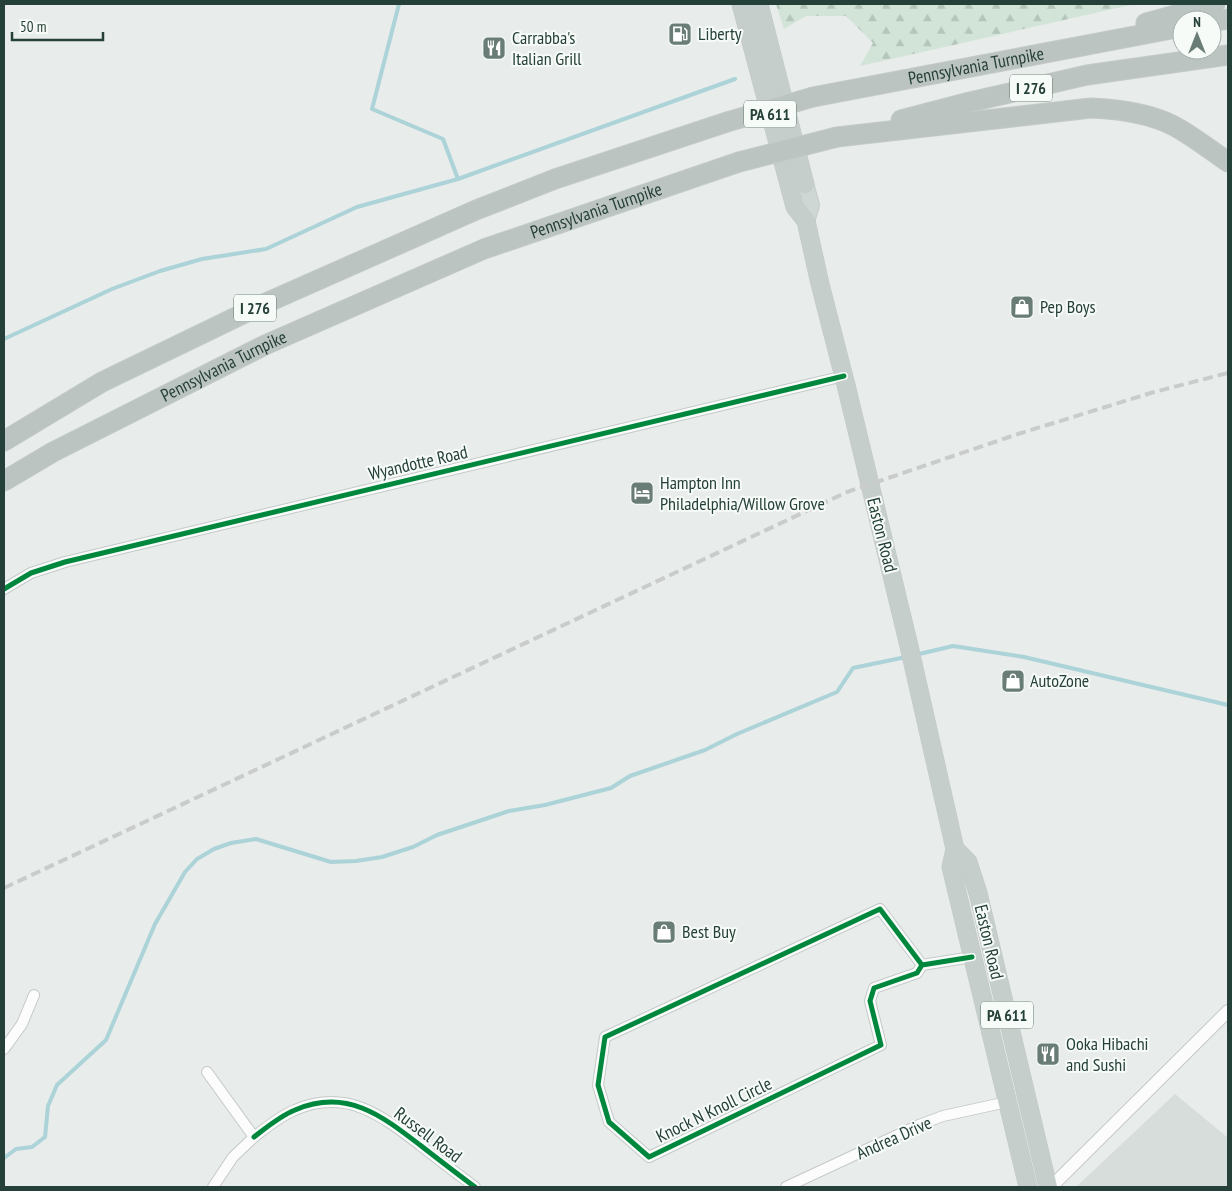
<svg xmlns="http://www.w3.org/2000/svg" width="1232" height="1191" font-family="'PT Sans Narrow',sans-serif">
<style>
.built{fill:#d6ddda}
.forest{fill:url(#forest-firs)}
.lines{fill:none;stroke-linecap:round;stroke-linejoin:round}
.stream{stroke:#abd3d8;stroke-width:4}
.minor-casing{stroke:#c5c9c7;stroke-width:12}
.tertiary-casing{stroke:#c5c9c7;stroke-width:14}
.primary-casing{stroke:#c3cac8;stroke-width:18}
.trunk-casing{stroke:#c3cac8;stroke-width:19}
.motorway-casing{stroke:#c3cac8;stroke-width:21}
.minor{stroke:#fcfcfc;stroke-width:10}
.tertiary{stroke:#fcfcfc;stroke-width:12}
.primary{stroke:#cfd7d5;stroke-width:16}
.trunk{stroke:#c6cecc;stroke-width:18}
.motorway{stroke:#bcc4c2;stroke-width:19}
.rail{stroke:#c9cccb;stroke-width:4;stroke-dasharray:10 5;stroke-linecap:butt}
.motorway-bridge-casing{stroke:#c3cac8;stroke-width:21;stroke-linecap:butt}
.motorway-bridge{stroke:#bcc4c2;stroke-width:19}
.cycleway-casing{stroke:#f7fbf8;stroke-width:8}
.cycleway{stroke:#00873e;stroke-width:5}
.labels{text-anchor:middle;stroke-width:4;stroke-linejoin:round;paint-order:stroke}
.shield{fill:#f7fbf8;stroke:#647872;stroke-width:1}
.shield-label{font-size:16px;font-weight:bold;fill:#254038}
.poi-label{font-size:18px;fill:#254038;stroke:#f7fbf8;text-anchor:start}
.street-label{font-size:18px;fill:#254038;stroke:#f7fbf8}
</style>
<defs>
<pattern id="forest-firs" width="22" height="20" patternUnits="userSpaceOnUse" patternTransform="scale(1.25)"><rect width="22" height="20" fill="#d2e4d7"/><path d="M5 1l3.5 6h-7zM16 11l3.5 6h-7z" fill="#b4c5b9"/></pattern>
</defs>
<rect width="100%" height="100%" fill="#e8ecea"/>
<polygon class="built" points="1175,1094 1228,1138 1228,1187 1076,1187"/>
<polygon class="forest" points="776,4 1135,4 860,66 873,43 846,16 806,16 784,29"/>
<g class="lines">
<g class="stream">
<polyline points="399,4 372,109 443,139 458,179"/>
<polyline points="4,339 112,289 160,271 202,259 266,249 357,207 458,179 735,79"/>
<polyline points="915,655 953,646 1024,657 1228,705"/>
<polyline points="4,1158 16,1149 32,1147 45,1137 48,1106 57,1085 106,1040 155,924 185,872 197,859 214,849 231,843 256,839 331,862 356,861 382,857 413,847 437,835 509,811 545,805 611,788 630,776 705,750 737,734 837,692 853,668 906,657"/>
</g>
<g class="minor-casing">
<g id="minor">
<polyline points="4,589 31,573 65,562 844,376"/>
<polyline points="922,965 880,909 605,1037 598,1085 609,1122 649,1157 881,1045 870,1001 874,988 917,973 922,965 972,957"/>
<polyline points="4,1049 22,1024 34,995"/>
<polyline points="207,1072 254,1137 233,1157 213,1187"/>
<path d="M254,1137c13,-10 26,-21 41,-27 51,-22 86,5 125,35 18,14 36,28 55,42"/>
<polyline points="786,1187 919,1125 943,1116 1007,1102"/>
</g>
</g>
<g class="tertiary-casing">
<polyline id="tertiary" points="1051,1187 1228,1011"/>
</g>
<g class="primary-casing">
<polyline id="primary" points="805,184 811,205 806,221"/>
</g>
<g class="trunk-casing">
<g id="trunk">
<polyline points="741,4 795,207 806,221 820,284 846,385 909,646 955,849 951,867 1028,1187"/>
<polyline points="759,4 805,184"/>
<polyline points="955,849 968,862 978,893 1048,1187"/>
</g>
</g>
<g class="motorway-casing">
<g id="motorway">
<polyline points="1212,22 1228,19"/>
<polyline points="1146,23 1215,4"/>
<path id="s1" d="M813,97l369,-70"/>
<polyline points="901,120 970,102 1087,75 1228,55"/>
<path d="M837,137l254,-29c27,1 58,5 83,18 19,10 36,24 54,36"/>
<polyline points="4,441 102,382 257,307 476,210 555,179 727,122"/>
<path id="s2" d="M4,481l49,-29 212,-107 219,-96 255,-87"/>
</g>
</g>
<use href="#minor" class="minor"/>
<use href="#tertiary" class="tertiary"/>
<use href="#primary" class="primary"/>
<use href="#trunk" class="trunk"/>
<use href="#motorway" class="motorway"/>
<polyline class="rail" points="4,888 847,492 1018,434 1154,392 1228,373"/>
<g class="motorway-bridge-casing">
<g id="motorway-bridge">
<polyline points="727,122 813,97"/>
<polyline points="739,162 837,137"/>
</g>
</g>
<use href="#motorway-bridge" class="motorway-bridge"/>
<g class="cycleway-casing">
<g id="cycleway">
<polyline points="4,589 31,573 65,562 844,376"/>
<polyline points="922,965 880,909 605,1037 598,1085 609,1122 649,1157 881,1045 870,1001 874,988 917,973 922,965 972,957"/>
<path d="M254,1137c13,-10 26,-21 41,-27 51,-22 86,5 125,35 18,14 36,28 55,42"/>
</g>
</g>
<use href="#cycleway" class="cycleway"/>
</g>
<defs>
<g id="fuel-square" transform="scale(1.25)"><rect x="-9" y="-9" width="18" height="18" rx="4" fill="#697c76" stroke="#f7fbf8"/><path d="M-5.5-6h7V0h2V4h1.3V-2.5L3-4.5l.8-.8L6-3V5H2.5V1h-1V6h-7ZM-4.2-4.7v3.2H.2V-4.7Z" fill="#fff"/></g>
<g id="restaurant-square" transform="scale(1.25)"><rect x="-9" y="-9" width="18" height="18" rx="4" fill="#697c76" stroke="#f7fbf8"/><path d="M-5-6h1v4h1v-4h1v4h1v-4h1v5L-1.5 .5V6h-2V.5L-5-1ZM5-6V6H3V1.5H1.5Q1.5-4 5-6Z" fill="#fff"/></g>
<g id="shop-square" transform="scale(1.25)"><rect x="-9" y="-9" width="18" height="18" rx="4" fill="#697c76" stroke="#f7fbf8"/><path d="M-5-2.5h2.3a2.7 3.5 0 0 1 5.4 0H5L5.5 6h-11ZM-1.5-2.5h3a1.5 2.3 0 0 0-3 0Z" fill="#fff"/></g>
<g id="hotel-square" transform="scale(1.25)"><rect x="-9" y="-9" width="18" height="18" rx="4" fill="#697c76" stroke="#f7fbf8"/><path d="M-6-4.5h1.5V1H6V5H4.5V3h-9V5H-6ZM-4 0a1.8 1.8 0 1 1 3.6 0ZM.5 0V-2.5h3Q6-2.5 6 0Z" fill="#fff"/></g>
</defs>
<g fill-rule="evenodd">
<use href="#fuel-square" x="680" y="34"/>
<use href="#restaurant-square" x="494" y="48"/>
<use href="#shop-square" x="1022" y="307"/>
<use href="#hotel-square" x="642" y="493"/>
<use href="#shop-square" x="1013" y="681"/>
<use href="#shop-square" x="664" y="932"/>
<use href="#restaurant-square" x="1048" y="1054"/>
</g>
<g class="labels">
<g class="shield">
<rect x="1010" y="74.5" width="42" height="27" rx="4"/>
<rect x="744" y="100.5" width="52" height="27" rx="4"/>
<rect x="234" y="294.5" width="42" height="27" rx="4"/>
<rect x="981" y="1001.5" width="52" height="27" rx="4"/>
</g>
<g class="shield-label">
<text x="1031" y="94">I 276</text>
<text x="770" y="120">PA 611</text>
<text x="255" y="314">I 276</text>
<text x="1007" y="1021">PA 611</text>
</g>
<g class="poi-label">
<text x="698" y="40">Liberty</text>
<text x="512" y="44">Carrabba's<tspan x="512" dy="21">Italian Grill</tspan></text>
<text x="1040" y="313">Pep Boys</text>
<text x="660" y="489">Hampton Inn<tspan x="660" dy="21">Philadelphia/Willow Grove</tspan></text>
<text x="1030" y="687">AutoZone</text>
<text x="682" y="938">Best Buy</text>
<text x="1066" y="1050">Ooka Hibachi<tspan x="1066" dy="21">and Sushi</tspan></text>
</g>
<g class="street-label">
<text dy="6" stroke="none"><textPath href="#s1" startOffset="166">Pennsylvania Turnpike</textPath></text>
<text dy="6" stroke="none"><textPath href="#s2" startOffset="652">Pennsylvania Turnpike</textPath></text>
<text dy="6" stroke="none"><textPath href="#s2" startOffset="248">Pennsylvania Turnpike</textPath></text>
<text transform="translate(418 463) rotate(-13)" y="6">Wyandotte Road</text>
<text transform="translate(882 535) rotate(76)" y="6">Easton Road</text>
<text transform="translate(989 942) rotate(77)" y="6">Easton Road</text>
<text transform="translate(714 1110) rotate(-26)" y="6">Knock N Knoll Circle</text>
<text transform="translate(428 1135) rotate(37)" y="6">Russell Road</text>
<text transform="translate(894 1138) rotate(-24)" y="6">Andrea Drive</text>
</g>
</g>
<rect width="1232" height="1191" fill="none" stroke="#254038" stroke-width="10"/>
<g transform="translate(1197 35)"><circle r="24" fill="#f7fbf8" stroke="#a3b0ab"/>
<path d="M0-4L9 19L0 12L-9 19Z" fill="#697c76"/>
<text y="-8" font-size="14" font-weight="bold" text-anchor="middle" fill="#254038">N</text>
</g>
<path d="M12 32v8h91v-8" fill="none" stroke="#254038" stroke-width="2.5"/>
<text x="20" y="32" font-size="15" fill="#254038" stroke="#f7fbf8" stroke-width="4" paint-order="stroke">50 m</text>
</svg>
